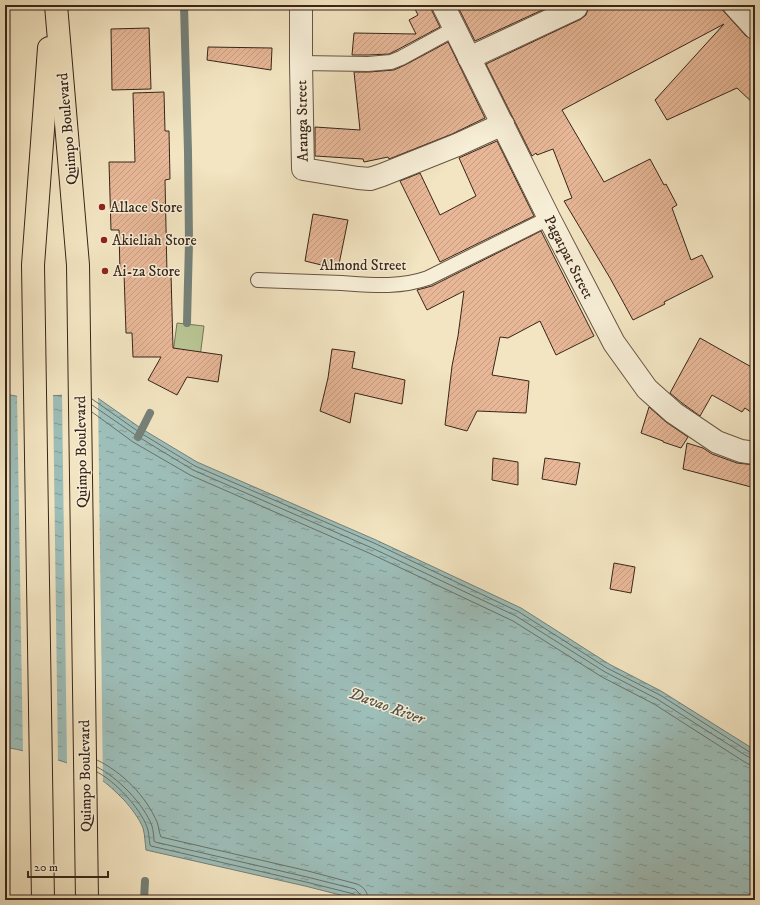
<svg xmlns="http://www.w3.org/2000/svg" width="760" height="905" font-family="'IM FELL DW Pica',serif">
<style>
.green{fill:#b9c594;stroke:#787556}
.water{fill:url(#water-ripples);stroke:#758179}
.pier{fill:#f3e5c2}
.lines{fill:none;stroke-linecap:round;stroke-linejoin:round}
.shore{stroke:#6a7269;stroke-width:1}
.stream{stroke:#758179;stroke-width:8}
.building{fill:url(#building-hatch);stroke:#382519}
.lane-casing{stroke:#675543;stroke-width:16}
.street-casing{stroke:#675543;stroke-width:24}
.primary-casing{stroke:#382519;stroke-width:24}
.lane{stroke:#f7eed7;stroke-width:14}
.street{stroke:#f7eed7;stroke-width:22}
.primary{stroke:#f3e5c2;stroke-width:22}
.poi-dot{fill:#8f2418;stroke:#f7eed7;stroke-width:1.5}
.labels{text-anchor:middle;stroke-width:3;stroke-linejoin:round;paint-order:stroke}
.street-label{font-size:15px;fill:#382519;stroke:#f7eed7}
.poi-label{font-size:15px;fill:#382519;stroke:#f7eed7;text-anchor:start}
.water-label{font-size:16px;font-style:italic;fill:#565349;stroke:#f7eed7}
</style>
<defs>
<pattern id="water-ripples" width="26" height="14" patternUnits="userSpaceOnUse"><rect width="26" height="14" fill="#9dbeb9"/><path d="M2 4q2-2 4 0t4 0M15 11q2-2 4 0t4 0" fill="none" stroke="#819a96"/></pattern>
<pattern id="building-hatch" width="6" height="6" patternUnits="userSpaceOnUse"><rect width="6" height="6" fill="#e7b797"/><path d="M-1 1l2-2M0 6l6-6M5 7l2-2" fill="none" stroke="#c79d82"/></pattern>
</defs>
<rect width="100%" height="100%" fill="#f3e5c2"/>
<filter id="stains"><feTurbulence type="fractalNoise" baseFrequency=".005" numOctaves="4"/><feColorMatrix values="0 0 0 0 .2 0 0 0 0 .09 0 0 0 0 .02 0 0 0 .5 -.17"/></filter>
<radialGradient id="worn" r=".72"><stop offset=".6" stop-color="#630" stop-opacity="0"/><stop offset="1" stop-color="#630" stop-opacity=".3"/></radialGradient>
<polygon class="green" points="177,323 204,326 199,365 172,361"/>
<path class="water" d="M5,394l16,3 71,-3 50,35 55,33 179,78 145,68 88,56 52,27 94,59v150h-395l-55,-14 -159,-36c-1,-7 -1,-15 -3,-22 -4,-10 -12,-20 -19,-28 -8,-8 -16,-16 -25,-22 -27,-17 -64,-25 -94,-31z"/>
<g class="pier">
<polygon points="92,392 98,395 103,784 98,779 73,767 67,765 62,393"/>
<polygon points="53,393 58,763 23,753 17,394"/>
</g>
<g class="lines">
<g class="shore">
<polyline points="92,399 139,432 195,466 374,543 519,612 607,668 660,695 748,751 752,753 755,753"/>
<polyline points="92,405 137,436 193,470 372,548 516,616 605,672 657,699 745,755 751,758 755,759"/>
<polyline points="92,412 133,442 190,475 369,553 513,621 602,677 654,704 743,761 748,764 755,765"/>
<path d="M97,760c25,12 49,36 60,62 2,5 2,11 4,15l147,34 49,13c7,3 11,8 11,16"/>
<path d="M97,767c20,10 47,37 55,59 1,4 2,10 2,15l1,1 152,35 48,12 5,5 2,6"/>
<path d="M97,772c18,9 43,36 50,55 2,5 2,12 3,18l1,1 155,36 48,12 2,2 1,4"/>
</g>
<g class="stream">
<polyline points="184,5 188,152 189,242 187,323"/>
<polyline points="138,437 150,413"/>
<polyline points="144,900 145,881"/>
</g>
</g>
<g class="building">
<polygon points="413,5 431,5 432,11 440,27 397,50 389,54 368,55 352,55 354,33 416,34 409,20 418,15"/>
<polygon points="457,5 553,5 475,41"/>
<polygon points="588,5 718,5 746,36 755,41 755,105 737,88 667,120 655,100 724,24 562,110 604,182 650,159 664,185 666,184 677,205 672,208 691,260 702,255 713,277 664,302 665,304 633,320 610,278 564,201 572,198 553,149 537,155 536,153 532,156 486,64 581,19 586,15 588,9"/>
<polygon points="149,28 151,89 112,90 111,29"/>
<polygon points="448,42 485,118 452,134 389,159 388,157 364,162 363,159 315,156 315,127 360,130 354,72 369,72 394,70 405,65"/>
<polygon points="208,47 272,48 271,70 207,60"/>
<polygon points="164,92 165,131 169,131 170,179 165,180 167,274 171,274 173,348 222,355 218,382 187,377 177,395 148,380 161,357 133,357 132,333 126,333 124,273 120,273 119,230 111,230 109,162 135,162 133,93"/>
<polygon points="497,141 534,216 440,262 400,181 420,173 440,215 476,196 459,158"/>
<polygon points="313,214 348,220 338,269 305,261"/>
<polygon points="541,231 594,336 556,355 540,321 508,338 500,337 492,375 529,381 526,413 477,411 467,431 445,425 452,366 458,336 464,291 427,310 417,290 432,286"/>
<polygon points="700,338 755,369 755,415 745,408 742,412 712,395 700,416 682,403 670,393"/>
<polygon points="332,349 355,352 352,368 405,380 402,404 355,393 350,423 320,411 328,378"/>
<polygon points="649,407 666,422 688,437 681,448 663,442 663,441 641,433"/>
<polygon points="687,443 703,448 712,454 737,463 755,465 755,488 683,469"/>
<polygon points="493,458 518,462 518,485 492,480"/>
<polygon points="545,458 580,463 576,485 542,479"/>
<polygon points="614,563 635,567 631,593 610,589"/>
</g>
<g class="lines">
<g class="lane-casing">
<g id="lane">
<polyline points="301,63 368,64 391,62 401,58 454,29"/>
<path d="M258,280c28,1 56,2 84,3 29,2 58,5 86,-5l121,-60"/>
</g>
</g>
<g class="street-casing">
<g id="street">
<polyline points="301,5 301,63 303,169 358,178 370,179 382,175 457,145 503,124"/>
<polyline points="443,5 549,218 614,343 647,389 674,413 717,442 741,451 755,453"/>
<polyline points="734,5 755,28"/>
<polyline points="469,58 576,8"/>
</g>
</g>
<g class="primary-casing">
<g id="primary">
<polyline points="56,5 78,265 87,900"/>
<polyline points="43,900 33,265 49,48"/>
</g>
</g>
<use href="#lane" class="lane"/>
<use href="#street" class="street"/>
<use href="#primary" class="primary"/>
</g>
<g class="poi-dot">
<circle cx="102" cy="207" r="4"/>
<circle cx="104" cy="240" r="4"/>
<circle cx="105" cy="271" r="4"/>
</g>
<g class="labels">
<g class="street-label">
<text transform="translate(302 121) rotate(-91)" y="5">Aranga Street</text>
<text transform="translate(67 129) rotate(-95)" y="5">Quimpo Boulevard</text>
<text transform="translate(569 257) rotate(63)" y="5">Pagatpat Street</text>
<text x="363" y="270">Almond Street</text>
<text transform="translate(81 452) rotate(-91)" y="5">Quimpo Boulevard</text>
<text transform="translate(85 776) rotate(-91)" y="5">Quimpo Boulevard</text>
</g>
<g class="poi-label">
<text x="110" y="212">Allace Store</text>
<text x="112" y="245">Akieliah Store</text>
<text x="113" y="276">Ai-za Store</text>
</g>
<g class="water-label">
<text transform="translate(387 705) rotate(20)" y="6">Davao River</text>
</g>
</g>
<rect width="760" height="905" fill="none" stroke="#f3e5c2" stroke-width="20"/>
<rect x="6" y="6" width="748" height="893" fill="none" stroke="#382519" stroke-width="2"/>
<rect x="10" y="10" width="740" height="885" fill="none" stroke="#382519"/>
<path d="M28 871v6h80v-6" fill="none" stroke="#382519" stroke-width="2"/>
<text x="34" y="871" font-size="12" fill="#382519" stroke="#f7eed7" stroke-width="3" paint-order="stroke">20 m</text>
<rect width="100%" height="100%" filter="url(#stains)"/>
<rect width="100%" height="100%" fill="url(#worn)"/>
</svg>
